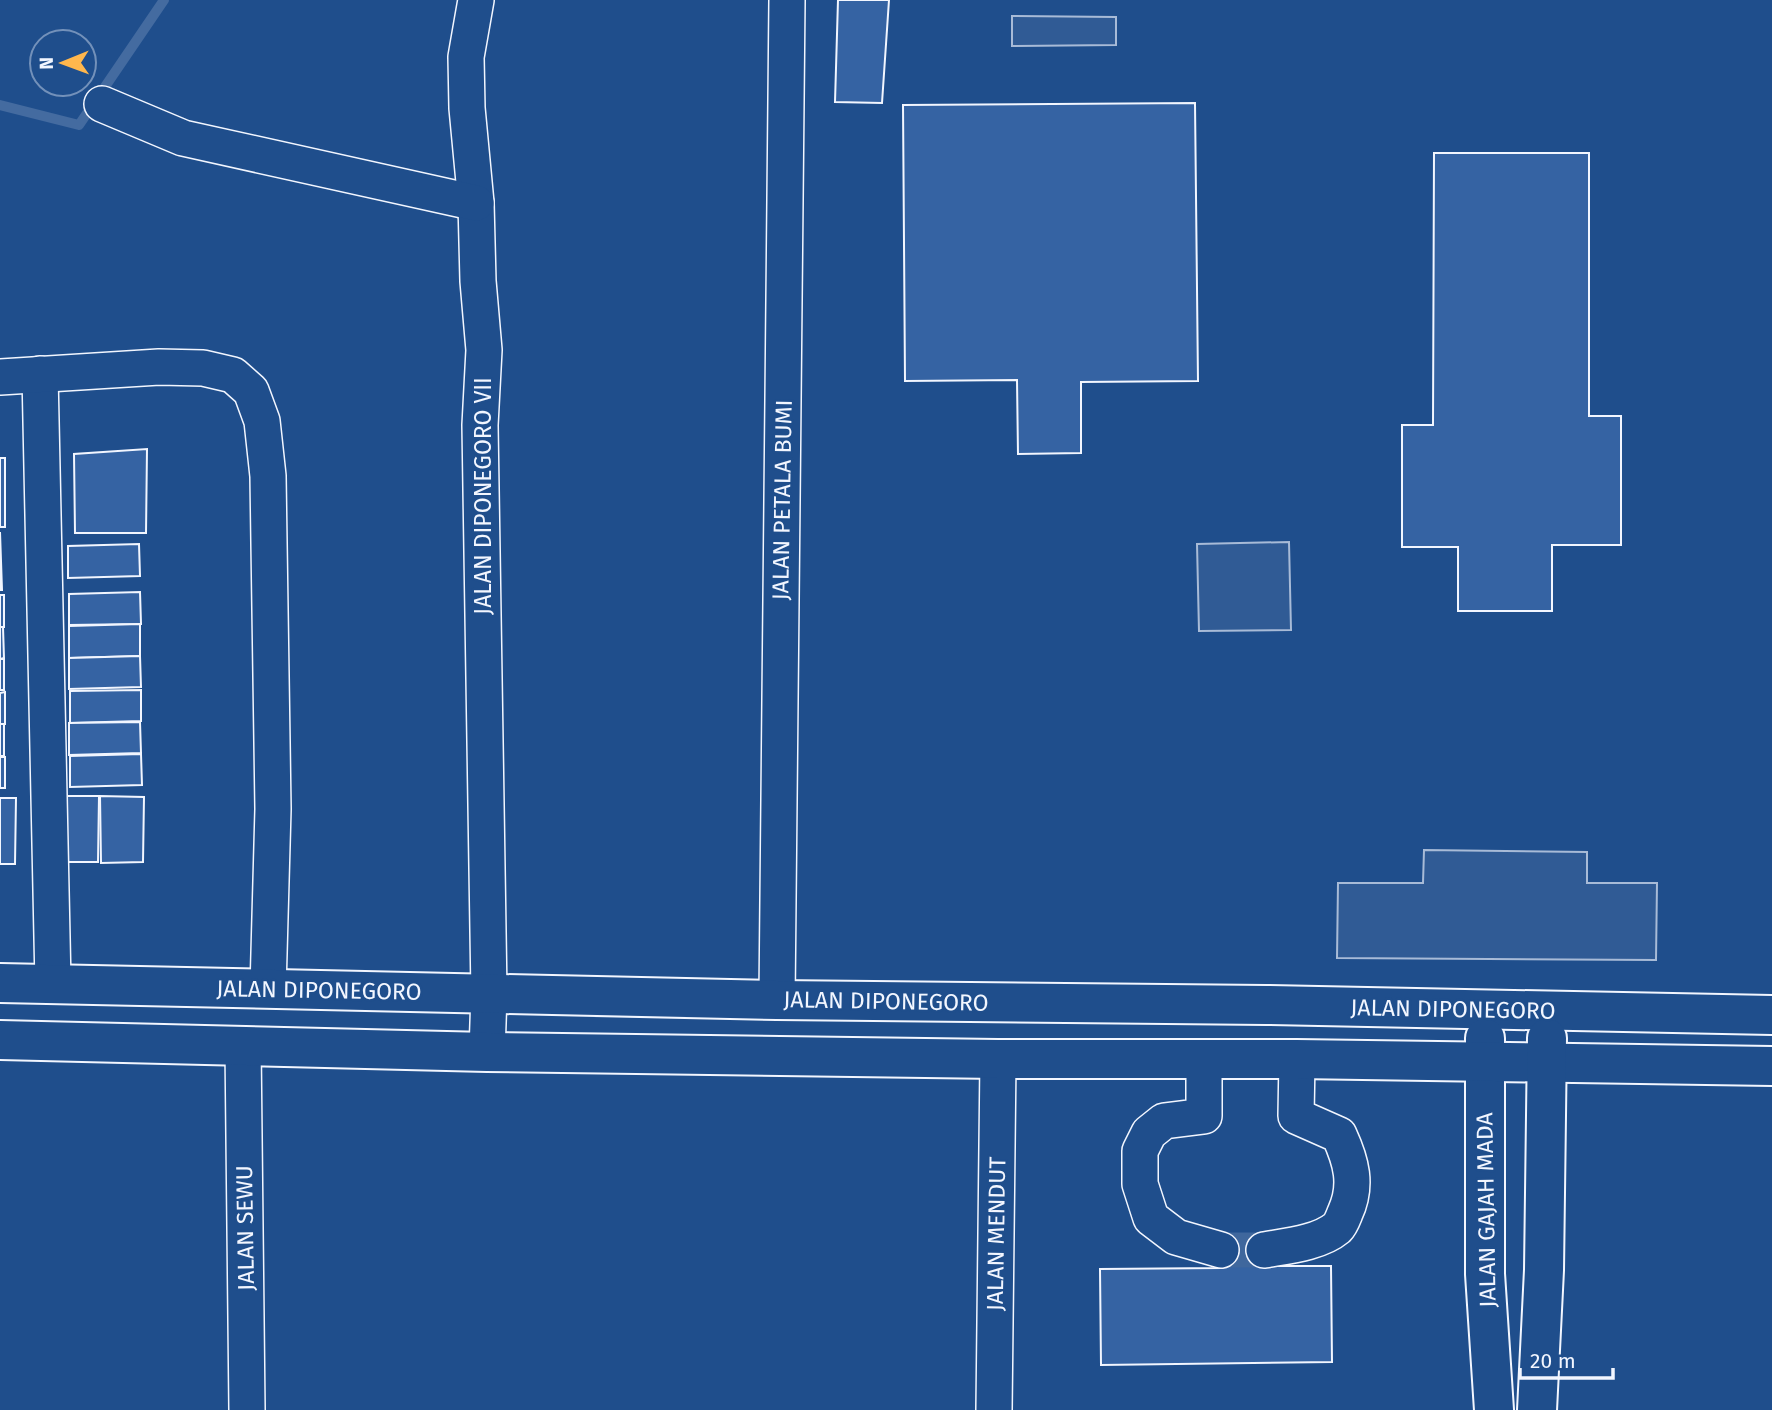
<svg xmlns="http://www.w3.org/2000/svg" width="1772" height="1410" font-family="'Fira Sans',sans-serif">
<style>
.built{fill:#305b95;stroke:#a8bbd7;stroke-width:2}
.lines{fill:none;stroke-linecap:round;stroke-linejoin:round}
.stream{stroke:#446ba0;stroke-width:10}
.building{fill:#3563a3;stroke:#f2f6ff;stroke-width:2}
.minor-tunnel{stroke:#3f679d;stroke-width:35;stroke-dasharray:35 18;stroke-linecap:butt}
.minor-casing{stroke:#f2f6ff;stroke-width:38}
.major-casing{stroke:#f2f6ff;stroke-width:42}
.minor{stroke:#1f4e8c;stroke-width:35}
.major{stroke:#1f4e8c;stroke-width:38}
.labels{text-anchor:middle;stroke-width:5;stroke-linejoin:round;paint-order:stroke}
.street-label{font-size:23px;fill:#f2f6ff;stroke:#1f4e8c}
</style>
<rect width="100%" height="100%" fill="#1f4e8c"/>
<g class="built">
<polygon points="1012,16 1116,17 1116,45 1012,46"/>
<polygon points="1289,542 1291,630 1199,631 1197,544"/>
<polygon points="1424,850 1587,852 1587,883 1657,883 1656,960 1337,958 1338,883 1423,883"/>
</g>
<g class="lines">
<polyline class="stream" points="0,105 79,125 164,0"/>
</g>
<g class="building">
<polygon points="838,0 889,0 882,103 835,102"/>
<polygon points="1195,103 1198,381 1081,382 1081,453 1018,454 1017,380 905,381 903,105"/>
<polygon points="1434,153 1589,153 1589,416 1621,416 1621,545 1552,545 1552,611 1458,611 1458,547 1402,547 1402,425 1433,425"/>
<polygon points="147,449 146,533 75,533 74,454"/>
<rect x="0" y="458" width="5" height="69"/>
<polygon points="0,532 2,590 0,590"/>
<polygon points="139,544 140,576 68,578 68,546"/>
<polygon points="140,592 141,624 69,625 69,594"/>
<rect x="0" y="595" width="4" height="32"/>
<polygon points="140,624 140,656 69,658 69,626"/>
<polygon points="0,627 3,627 4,658 0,659"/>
<polygon points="140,656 141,687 69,689 69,658"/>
<rect x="0" y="659" width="4" height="31"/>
<polygon points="141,690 141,721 70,723 70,691"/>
<polygon points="5,692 5,724 0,724 0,693"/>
<polygon points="140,722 141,753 69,755 69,723"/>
<rect x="0" y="724" width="4" height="32"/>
<polygon points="141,754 142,785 70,787 70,756"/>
<rect x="0" y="757" width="5" height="31"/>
<polygon points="55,796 99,796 98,862 56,862"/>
<polygon points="100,796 144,797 143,862 101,863"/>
<polygon points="0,798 16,798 15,864 0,864"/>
<polygon points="1221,1240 1264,1240 1264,1266 1331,1266 1332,1362 1101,1365 1100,1269 1221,1268"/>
</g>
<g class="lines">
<polyline class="minor-tunnel" points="1221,1250 1264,1250"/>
<g class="minor-casing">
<g id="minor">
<polyline points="476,0 466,57 467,108 476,203 478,281 484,350 480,425 489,994 487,1052"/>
<polyline points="102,104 183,138 476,203"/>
<polyline points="40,374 53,984"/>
<polyline points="0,377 159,367 203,368 233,375 251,391 262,421 268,476 273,809 268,989"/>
<polyline points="777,1000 787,0"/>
<polyline points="243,1045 247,1410"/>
<polyline points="1204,1058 1204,1116 1164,1121 1149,1133 1140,1151 1140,1184 1151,1218 1176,1237 1221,1250"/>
<path d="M1264,1250c23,-4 55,-7 73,-22 4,-4 6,-10 8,-15 13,-28 6,-52 -6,-78l-43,-19 1,-57"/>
<polyline points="994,1410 998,1059"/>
</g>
</g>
<g class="major-casing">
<g id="major">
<polyline points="0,983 777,1000 1266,1005 1772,1015"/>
<polyline points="1485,1038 1485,1274 1494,1410"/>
<polyline points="0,1040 487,1052 998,1059 1297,1059 1772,1066"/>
<polyline points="1537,1410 1544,1270 1547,1038"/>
</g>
</g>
<use href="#minor" class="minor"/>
<use href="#major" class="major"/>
</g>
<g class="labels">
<g class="street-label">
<text transform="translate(483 496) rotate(-90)" y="8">JALAN DIPONEGORO VII</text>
<text transform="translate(782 500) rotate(-89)" y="8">JALAN PETALA BUMI</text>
<text transform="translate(319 990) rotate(1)" y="8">JALAN DIPONEGORO</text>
<text transform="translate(886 1001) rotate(1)" y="8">JALAN DIPONEGORO</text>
<text transform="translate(1453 1009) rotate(1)" y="8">JALAN DIPONEGORO</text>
<text transform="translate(1486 1210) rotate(-91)" y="8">JALAN GAJAH MADA</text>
<text transform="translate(245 1228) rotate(-91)" y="8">JALAN SEWU</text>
<text transform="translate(996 1234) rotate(-89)" y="8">JALAN MENDUT</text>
</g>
</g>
<g transform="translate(63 63) rotate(269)"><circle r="33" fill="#1f4e8c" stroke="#7391ba" stroke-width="2"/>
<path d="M0-5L12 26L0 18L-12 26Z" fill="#ffb74d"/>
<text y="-10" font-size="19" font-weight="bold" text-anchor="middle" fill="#f2f6ff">N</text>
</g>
<path d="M1520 1368v10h93v-10" fill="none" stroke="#f2f6ff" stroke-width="3.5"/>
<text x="1530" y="1368" font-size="21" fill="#f2f6ff" stroke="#1f4e8c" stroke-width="5" paint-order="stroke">20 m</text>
</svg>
